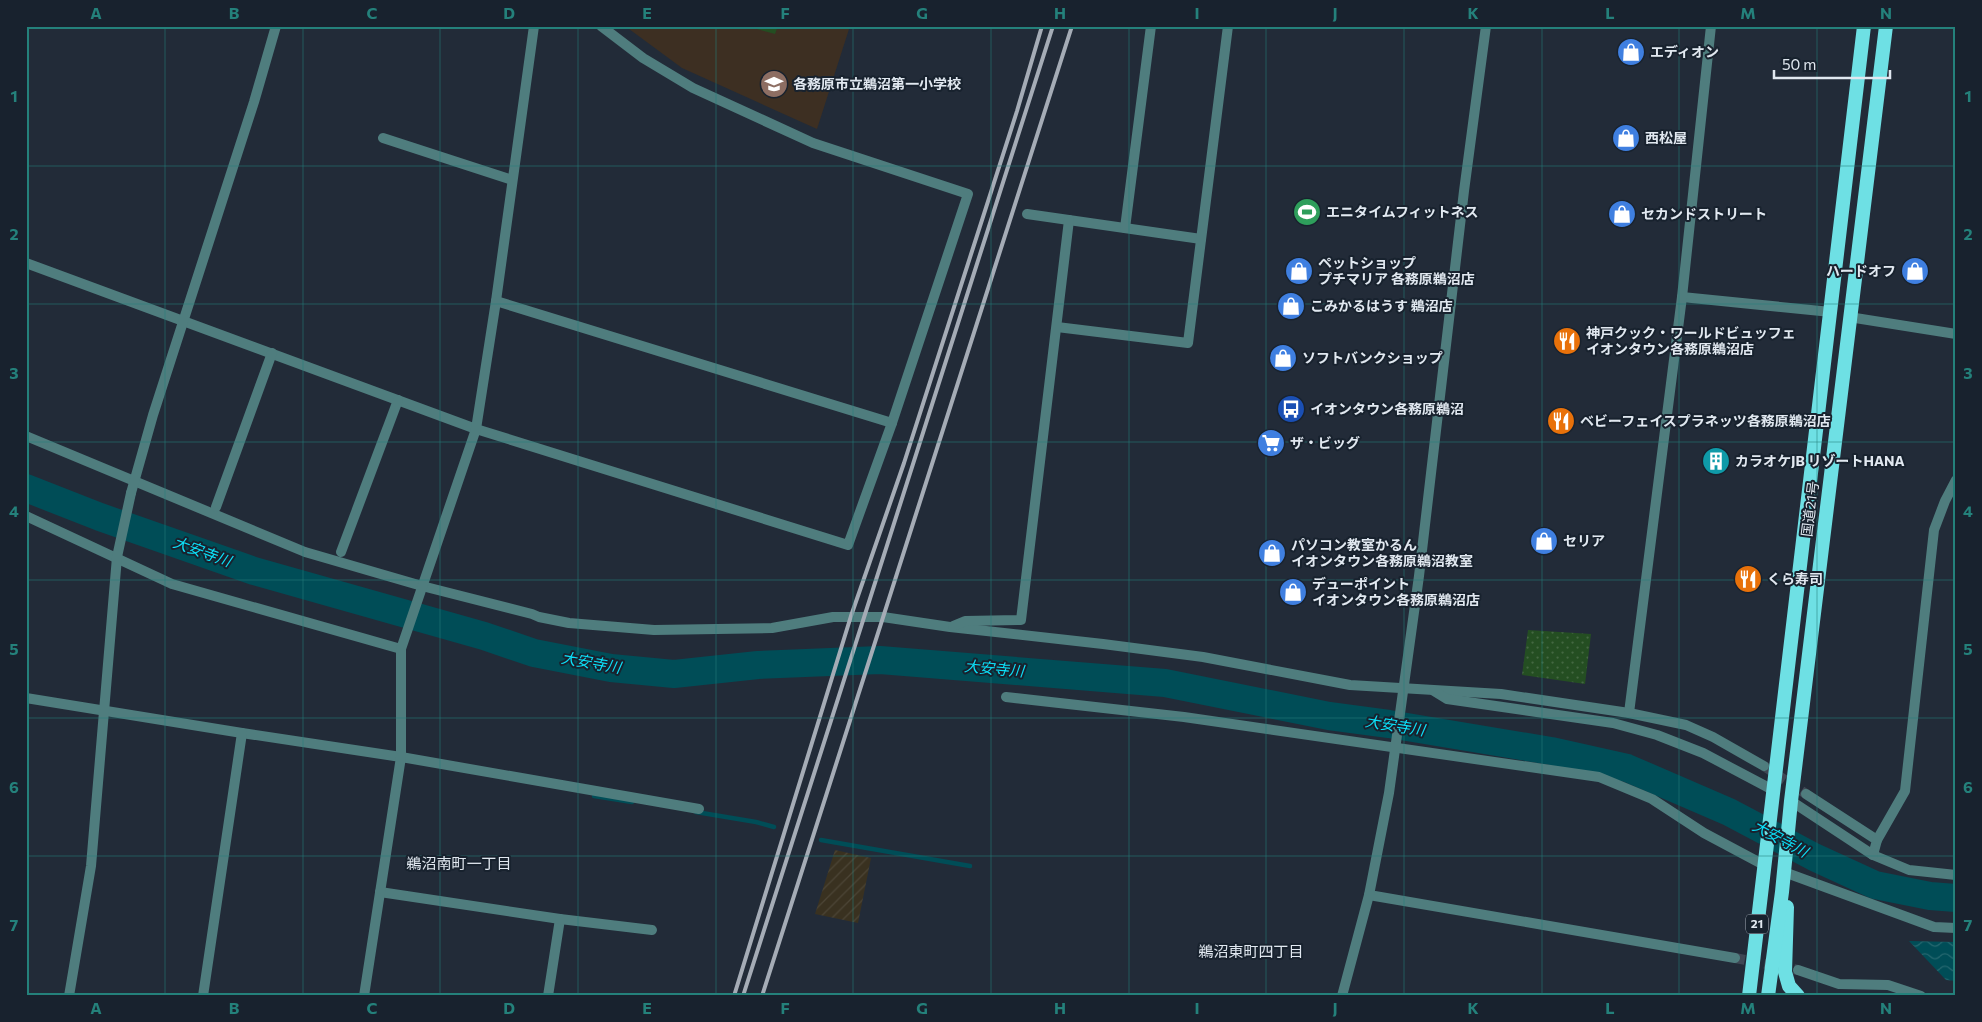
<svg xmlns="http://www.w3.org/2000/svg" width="1982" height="1022" font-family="Commissioner,'Noto Sans JP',sans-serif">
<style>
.industrial{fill:url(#industrial-furrows)}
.education{fill:#3d2f22}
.grass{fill:url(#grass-dots)}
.garden{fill:#244e22}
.water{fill:url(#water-waves)}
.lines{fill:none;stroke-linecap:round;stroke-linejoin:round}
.stream{stroke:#004d57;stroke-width:4.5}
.river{stroke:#004d57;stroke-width:28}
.minor-tunnel{stroke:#3f4754;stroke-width:10;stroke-dasharray:10 5;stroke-linecap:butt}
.minor{stroke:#4f7d7e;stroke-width:10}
.tertiary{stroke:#4f7d7e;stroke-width:10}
.trunk{stroke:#6ee0e4;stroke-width:14}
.rail{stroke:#a5acb6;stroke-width:4}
.grid{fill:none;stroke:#24817b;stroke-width:1;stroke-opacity:0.55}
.labels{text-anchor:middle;stroke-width:4;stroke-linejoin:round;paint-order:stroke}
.shield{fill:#18222e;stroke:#a5adb6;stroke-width:1}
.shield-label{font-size:12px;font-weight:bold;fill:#e1e8f0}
.poi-label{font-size:14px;font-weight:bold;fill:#e1e8f0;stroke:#18222e;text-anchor:start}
.street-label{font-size:14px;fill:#e1e8f0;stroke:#18222e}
.water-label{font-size:15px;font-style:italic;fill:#0ce0f8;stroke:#18222e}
.neighbourhood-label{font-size:15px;fill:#e1e8f0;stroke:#18222e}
.neatline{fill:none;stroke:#24817b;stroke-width:2}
.grid-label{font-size:16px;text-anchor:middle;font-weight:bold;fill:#24817b}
</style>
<defs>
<pattern id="industrial-furrows" width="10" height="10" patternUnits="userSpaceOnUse" patternTransform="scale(1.25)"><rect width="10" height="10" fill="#393120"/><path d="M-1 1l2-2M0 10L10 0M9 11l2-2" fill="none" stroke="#4c4536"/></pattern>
<pattern id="grass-dots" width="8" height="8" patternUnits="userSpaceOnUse" patternTransform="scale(1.25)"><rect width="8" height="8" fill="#244e22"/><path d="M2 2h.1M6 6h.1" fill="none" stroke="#446842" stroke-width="1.8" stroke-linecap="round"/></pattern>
<pattern id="water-waves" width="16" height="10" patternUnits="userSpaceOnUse" patternTransform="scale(1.25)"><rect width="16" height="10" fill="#004d57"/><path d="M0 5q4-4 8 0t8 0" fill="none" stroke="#25676f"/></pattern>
</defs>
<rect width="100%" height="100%" fill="#222b38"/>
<polygon class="industrial" points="835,850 871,858 858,923 815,914"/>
<polygon class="education" points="625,26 850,26 817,129 682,68"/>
<polygon class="grass" points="1528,630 1591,634 1585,684 1522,675"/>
<polygon class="garden" points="746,26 778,26 775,34"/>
<polygon class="water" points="1909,941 1956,942 1956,981 1946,980"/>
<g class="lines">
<g class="stream">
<polyline points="594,796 632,802"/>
<polyline points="696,812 756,822 774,827"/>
<polyline points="821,840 970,866"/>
</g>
<polyline class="river" points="26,488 100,517 254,571 484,636 534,653 611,668 674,674 758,665 880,660 1165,683 1329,716 1389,724 1551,751 1627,768 1729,812 1814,857 1875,885 1930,896 1956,898"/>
<g class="minor-tunnel">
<polyline points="1764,766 1806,794"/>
<polyline points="1735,958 1798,970"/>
</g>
<g class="minor">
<polyline points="383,138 512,180"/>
<polyline points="1027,214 1201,239"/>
<polyline points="1125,228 1151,26"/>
<polyline points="26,263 476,429 848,545 892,423"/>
<polyline points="1682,297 1831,312"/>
<polyline points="496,301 892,423 968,194 813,143 693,88 643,58 601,26"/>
<polyline points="1849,317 1956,334"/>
<polyline points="1057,327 1188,343 1228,26"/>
<polyline points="26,436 305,552 422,586 532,614 539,617 569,623 654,630 772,628 833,617 883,617 950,627 1103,644 1203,657 1350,685 1501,694 1629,713 1686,725 1713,737 1764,766"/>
<polyline points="216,507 272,353"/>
<polyline points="26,516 172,584 401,649"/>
<polyline points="341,552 398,400"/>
<polyline points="953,626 965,621 1021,620 1069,220"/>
<polyline points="1434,691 1447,699 1613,723 1657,735 1703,753 1773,790"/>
<polyline points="1006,697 1184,717 1599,777 1652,799 1704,833 1764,865"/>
<polyline points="26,698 242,733 401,757 699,809"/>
<polyline points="1629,713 1682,297 1711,26"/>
<polyline points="1806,794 1877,840 1873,855 1909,870 1956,875"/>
<polyline points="1791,801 1873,855"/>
<polyline points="1877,840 1905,791 1934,530 1945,501 1956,480"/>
<polyline points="1784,872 1934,927 1956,928"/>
<polyline points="380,892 560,919 548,996"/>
<polyline points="1369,895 1735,958"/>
<polyline points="560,919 652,930"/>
<polyline points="1798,970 1839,984 1888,985 1921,996"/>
<polyline points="69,996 91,866 117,557 131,493"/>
<polyline points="203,996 242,733"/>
<polyline points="364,996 401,757 401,649 476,429 496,301 534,26"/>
</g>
<g class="tertiary">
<polyline points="131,493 153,415 254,102 276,26"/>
<polyline points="1342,996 1369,895 1389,793 1419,576 1464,191 1486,26"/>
</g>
<g class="trunk">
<polyline points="1787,907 1785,972 1789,986 1798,996"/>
<polyline points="1749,996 1864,26"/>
<polyline points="1768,996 1782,892 1791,801 1886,26"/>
</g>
<g class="rail">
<polyline points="734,996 851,616 904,463 1017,111 1042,26"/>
<polyline points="743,996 1053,26"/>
<polyline points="762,996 1072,26"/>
</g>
</g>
<path class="grid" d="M165,26v970M303,26v970M440,26v970M578,26v970M716,26v970M853,26v970M991,26v970M1129,26v970M1266,26v970M1404,26v970M1542,26v970M1679,26v970M1817,26v970M26,166h1930M26,304h1930M26,442h1930M26,580h1930M26,718h1930M26,856h1930"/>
<defs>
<g id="shop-disc" transform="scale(1.4375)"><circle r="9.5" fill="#3f7fe0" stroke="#18222e"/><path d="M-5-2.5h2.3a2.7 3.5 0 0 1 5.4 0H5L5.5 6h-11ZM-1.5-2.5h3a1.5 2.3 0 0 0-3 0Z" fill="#fff"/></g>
<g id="school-disc" transform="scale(1.4375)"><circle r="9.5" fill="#8d6e63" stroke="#18222e"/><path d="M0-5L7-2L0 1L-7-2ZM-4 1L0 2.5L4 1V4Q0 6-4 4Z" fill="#fff"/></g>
<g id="stadium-disc" transform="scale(1.4375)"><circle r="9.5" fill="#2e9e5b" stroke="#18222e"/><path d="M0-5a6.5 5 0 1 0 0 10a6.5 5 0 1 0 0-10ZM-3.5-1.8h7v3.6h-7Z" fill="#fff"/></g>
<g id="restaurant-disc" transform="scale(1.4375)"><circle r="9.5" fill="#e8710a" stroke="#18222e"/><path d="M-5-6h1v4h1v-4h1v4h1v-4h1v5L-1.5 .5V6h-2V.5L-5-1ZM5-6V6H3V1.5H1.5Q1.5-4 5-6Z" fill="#fff"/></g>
<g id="bus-disc" transform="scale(1.4375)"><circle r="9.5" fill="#1a4fb4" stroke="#18222e"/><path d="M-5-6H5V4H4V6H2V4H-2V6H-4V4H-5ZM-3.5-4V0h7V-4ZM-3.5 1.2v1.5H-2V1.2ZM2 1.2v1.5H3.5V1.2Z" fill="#fff"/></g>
<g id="supermarket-disc" transform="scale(1.4375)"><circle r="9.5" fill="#3f7fe0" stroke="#18222e"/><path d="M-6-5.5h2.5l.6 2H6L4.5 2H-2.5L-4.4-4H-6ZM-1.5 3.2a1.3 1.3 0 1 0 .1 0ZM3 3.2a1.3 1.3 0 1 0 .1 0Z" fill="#fff"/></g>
<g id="building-disc" transform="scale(1.4375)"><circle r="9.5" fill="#0f9aa8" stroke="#18222e"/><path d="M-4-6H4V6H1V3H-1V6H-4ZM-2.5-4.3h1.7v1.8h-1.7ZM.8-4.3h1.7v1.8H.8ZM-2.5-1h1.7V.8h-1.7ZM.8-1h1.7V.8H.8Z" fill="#fff"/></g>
</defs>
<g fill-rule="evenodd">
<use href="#shop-disc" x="1631" y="52"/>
<use href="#school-disc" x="774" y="84"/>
<use href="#shop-disc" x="1626" y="138"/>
<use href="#stadium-disc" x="1307" y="212"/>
<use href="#shop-disc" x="1622" y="214"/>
<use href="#shop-disc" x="1299" y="271"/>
<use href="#shop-disc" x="1915" y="271"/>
<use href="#shop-disc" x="1291" y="306"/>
<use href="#restaurant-disc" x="1567" y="341"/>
<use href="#shop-disc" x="1283" y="358"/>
<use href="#bus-disc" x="1291" y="409"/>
<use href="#restaurant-disc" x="1561" y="421"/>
<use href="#supermarket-disc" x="1271" y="443"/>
<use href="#building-disc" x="1716" y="461"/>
<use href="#shop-disc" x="1544" y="541"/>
<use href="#shop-disc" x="1272" y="553"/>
<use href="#restaurant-disc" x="1748" y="579"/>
<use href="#shop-disc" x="1293" y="592"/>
</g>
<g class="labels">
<rect class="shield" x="1746" y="914.5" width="22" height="19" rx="4"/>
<g class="shield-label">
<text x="1757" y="928">21</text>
</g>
<g class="poi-label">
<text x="1650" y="57">エディオン</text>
<text x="793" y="89">各務原市立鵜沼第一小学校</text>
<text x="1645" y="143">西松屋</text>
<text x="1326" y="217">エニタイムフィットネス</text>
<text x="1641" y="219">セカンドストリート</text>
<text x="1318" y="268">ペットショップ<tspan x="1318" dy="16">プチマリア 各務原鵜沼店</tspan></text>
<text x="1896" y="276" text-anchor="end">ハードオフ</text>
<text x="1310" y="311">こみかるはうす 鵜沼店</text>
<text x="1586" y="338">神戸クック・ワールドビュッフェ<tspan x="1586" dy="16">イオンタウン各務原鵜沼店</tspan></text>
<text x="1302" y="363">ソフトバンクショップ</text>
<text x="1310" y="414">イオンタウン各務原鵜沼</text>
<text x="1580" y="426">ベビーフェイスプラネッツ各務原鵜沼店</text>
<text x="1290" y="448">ザ・ビッグ</text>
<text x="1735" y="466">カラオケJB リゾートHANA</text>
<text x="1563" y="546">セリア</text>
<text x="1291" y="550">パソコン教室かるん<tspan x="1291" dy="16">イオンタウン各務原鵜沼教室</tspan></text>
<text x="1767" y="584">くら寿司</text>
<text x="1312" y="589">デューポイント<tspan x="1312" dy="16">イオンタウン各務原鵜沼店</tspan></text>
</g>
<g class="street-label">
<text transform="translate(1810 509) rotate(-83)" y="5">国道21号</text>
</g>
<g class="water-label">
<text transform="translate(202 552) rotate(20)" y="5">大安寺川</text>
<text transform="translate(591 663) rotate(10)" y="5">大安寺川</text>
<text transform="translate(994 669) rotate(5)" y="5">大安寺川</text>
<text transform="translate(1395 726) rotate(9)" y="5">大安寺川</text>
<text transform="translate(1780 839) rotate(28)" y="5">大安寺川</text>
</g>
<g class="neighbourhood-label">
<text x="459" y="869">鵜沼南町一丁目</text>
<text x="1251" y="957">鵜沼東町四丁目</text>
</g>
</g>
<rect width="1982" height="1022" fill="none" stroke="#18222e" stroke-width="55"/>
<path d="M1774 70v8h116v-8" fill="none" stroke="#e1e8f0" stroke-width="2.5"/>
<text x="1782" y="70" font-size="15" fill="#e1e8f0" stroke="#18222e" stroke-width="4" paint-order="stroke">50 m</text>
<rect x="28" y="28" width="1926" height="966" class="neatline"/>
<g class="grid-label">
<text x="96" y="19">A</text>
<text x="234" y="19">B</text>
<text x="372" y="19">C</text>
<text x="509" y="19">D</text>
<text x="647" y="19">E</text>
<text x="785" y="19">F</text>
<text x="922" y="19">G</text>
<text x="1060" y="19">H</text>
<text x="1197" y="19">I</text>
<text x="1335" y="19">J</text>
<text x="1473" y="19">K</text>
<text x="1610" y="19">L</text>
<text x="1748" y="19">M</text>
<text x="1886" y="19">N</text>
<text x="14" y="102">1</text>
<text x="1968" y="102">1</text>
<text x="14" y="240">2</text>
<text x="1968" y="240">2</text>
<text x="14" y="379">3</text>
<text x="1968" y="379">3</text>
<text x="14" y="517">4</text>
<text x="1968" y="517">4</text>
<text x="14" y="655">5</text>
<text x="1968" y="655">5</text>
<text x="14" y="793">6</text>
<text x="1968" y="793">6</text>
<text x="14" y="931">7</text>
<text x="1968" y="931">7</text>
<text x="96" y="1014">A</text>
<text x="234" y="1014">B</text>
<text x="372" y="1014">C</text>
<text x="509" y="1014">D</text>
<text x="647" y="1014">E</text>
<text x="785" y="1014">F</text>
<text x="922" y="1014">G</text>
<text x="1060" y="1014">H</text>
<text x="1197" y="1014">I</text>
<text x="1335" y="1014">J</text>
<text x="1473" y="1014">K</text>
<text x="1610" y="1014">L</text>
<text x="1748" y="1014">M</text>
<text x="1886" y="1014">N</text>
</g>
</svg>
